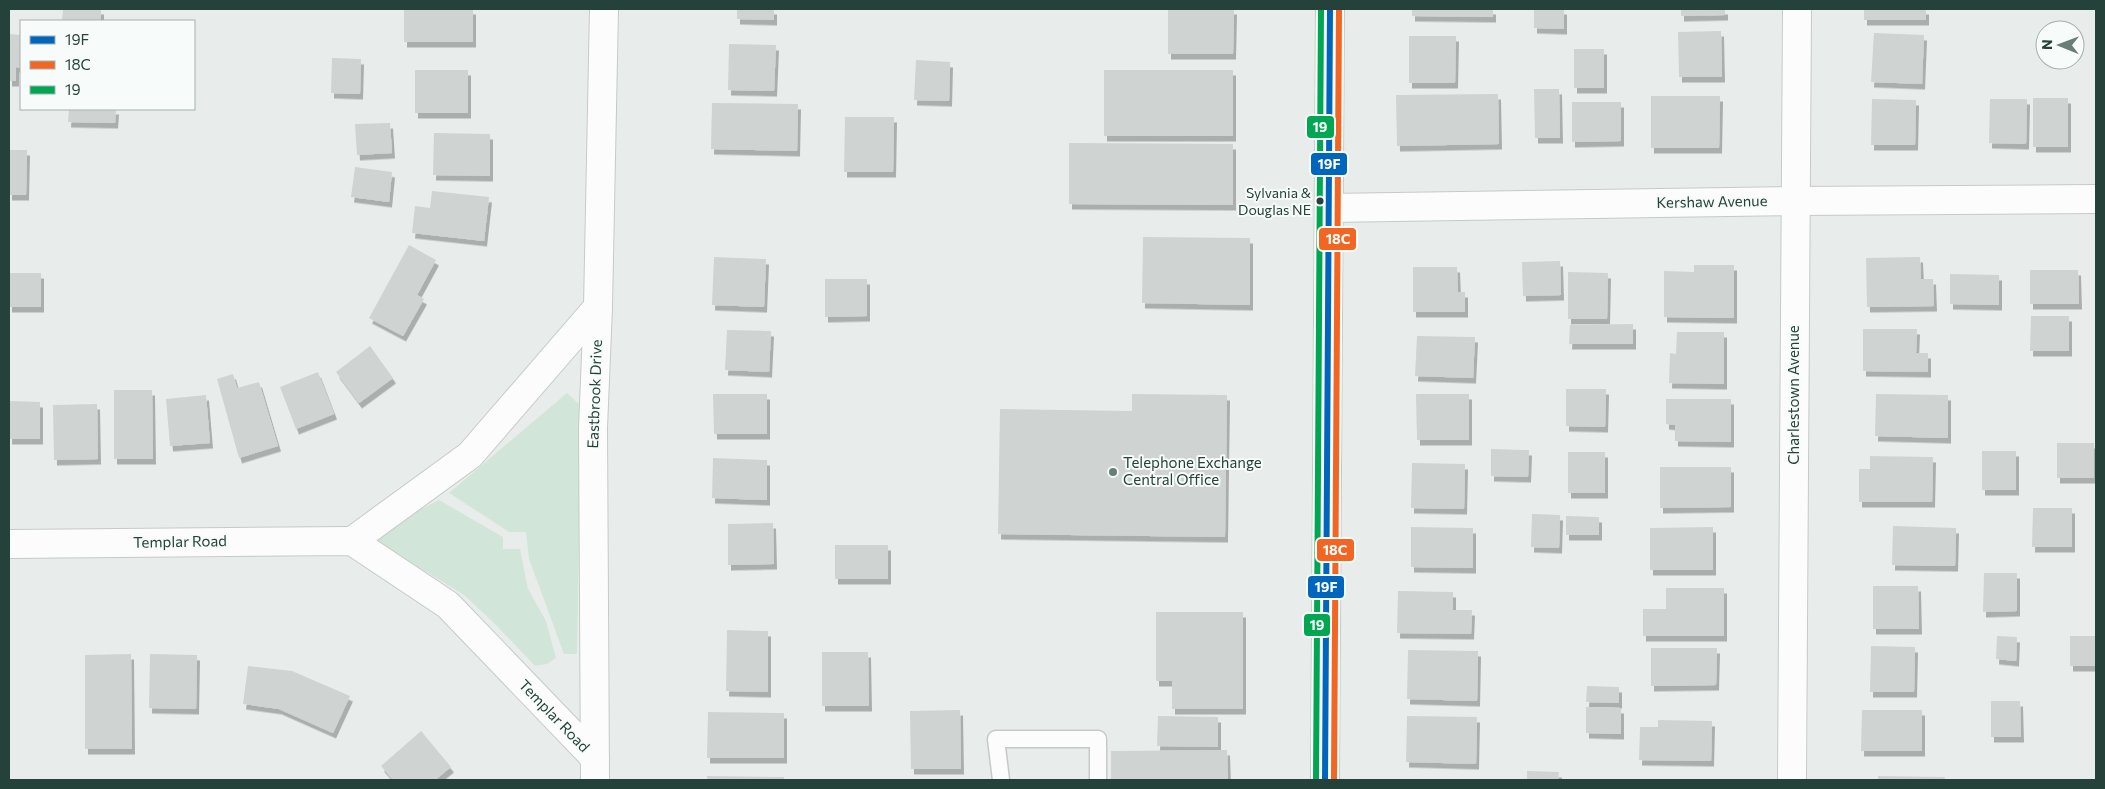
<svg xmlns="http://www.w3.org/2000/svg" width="2105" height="789" font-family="Commissioner,sans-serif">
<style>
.green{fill:#d1e6d8}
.building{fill:#cfd4d2;filter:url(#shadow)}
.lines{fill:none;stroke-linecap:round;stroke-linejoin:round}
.lane-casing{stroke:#c5cac8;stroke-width:19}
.street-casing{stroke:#c5cac8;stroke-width:30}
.secondary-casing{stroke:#c3cbc8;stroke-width:30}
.lane{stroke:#fcfcfc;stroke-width:16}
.street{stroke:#fcfcfc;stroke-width:28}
.secondary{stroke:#fcfcfc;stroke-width:28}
.bus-1-casing{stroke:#f7fbf9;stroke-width:10}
.bus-2-casing{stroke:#f7fbf9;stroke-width:10}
.bus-3-casing{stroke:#f7fbf9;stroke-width:10}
.bus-1{stroke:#0065bd;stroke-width:6}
.bus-2{stroke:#f26522;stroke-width:6}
.bus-3{stroke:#00a651;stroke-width:6}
.bus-dot{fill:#24423a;stroke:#f7fbf9;stroke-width:2}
.poi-dot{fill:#697e78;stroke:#f7fbf9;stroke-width:2}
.labels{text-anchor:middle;stroke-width:4;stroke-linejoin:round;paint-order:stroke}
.bus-label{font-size:14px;fill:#24423a;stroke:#f7fbf9;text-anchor:end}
.street-label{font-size:15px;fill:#24423a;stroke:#f7fbf9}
.poi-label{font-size:15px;fill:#24423a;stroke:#f7fbf9;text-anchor:start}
.line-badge{stroke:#f7fbf9;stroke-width:2}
.badge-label{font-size:14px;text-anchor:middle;font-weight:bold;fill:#fff}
</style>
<defs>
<filter id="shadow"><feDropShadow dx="3" dy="5.5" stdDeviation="0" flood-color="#0004"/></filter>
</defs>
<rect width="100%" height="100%" fill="#e8edeb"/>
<g class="green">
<polygon points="567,393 581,406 577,654 564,654 529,559 526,532 509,532 449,493"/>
<polygon points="439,500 503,537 503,549 520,549 528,589 546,621 556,658 547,664 535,666 496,625 464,595 377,542 383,529"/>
</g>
<g class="building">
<polygon points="63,9 101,9 101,21 62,21"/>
<rect x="404" y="9" width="69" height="33"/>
<polygon points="737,9 774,9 774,20 737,19"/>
<polygon points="1168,9 1234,9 1233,54 1168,54"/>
<polygon points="1412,9 1493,9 1493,17 1412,16"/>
<polygon points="1534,9 1564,9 1564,29 1534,28"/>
<polygon points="1681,9 1725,9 1725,15 1681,16"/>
<rect x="1864" y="9" width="62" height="11"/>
<polygon points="1721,31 1722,77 1679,77 1678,32"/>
<polygon points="1874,33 1924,35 1922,84 1871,82"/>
<polygon points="9,34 21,35 21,68 16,67 16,81 9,81"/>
<polygon points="1409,36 1456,36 1455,83 1409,83"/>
<polygon points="729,44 776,45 774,91 728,90"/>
<rect x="1574" y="49" width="30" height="39"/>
<polygon points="332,58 361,59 360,94 331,93"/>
<polygon points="916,60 950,62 949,101 914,100"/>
<rect x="415" y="70" width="53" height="43"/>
<rect x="1104" y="70" width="129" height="66"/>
<polygon points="1534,89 1559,89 1560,138 1535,138"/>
<polygon points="1498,94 1499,144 1397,146 1396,95"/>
<polygon points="1651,96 1720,96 1719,148 1651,148"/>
<rect x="2033" y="98" width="35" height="49"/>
<polygon points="1872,99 1916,100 1915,145 1871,145"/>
<polygon points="1990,99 2027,99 2026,144 1989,143"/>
<polygon points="1572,102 1621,102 1621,141 1572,142"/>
<polygon points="712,103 798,104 797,151 711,149"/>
<polygon points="69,109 116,109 115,123 68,122"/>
<polygon points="845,117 894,117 893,172 844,172"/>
<polygon points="390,123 392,153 357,155 355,124"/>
<polygon points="434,133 490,134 490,176 433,175"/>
<polygon points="1069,143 1233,144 1233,205 1069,204"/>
<polygon points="9,150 27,150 26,195 9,195"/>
<polygon points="355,167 392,172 389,202 351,197"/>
<polygon points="432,191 489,197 484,241 412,233 415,206 430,208"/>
<polygon points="1143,237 1250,238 1250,305 1142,303"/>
<polygon points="409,245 436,260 417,295 424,299 403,336 369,318"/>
<polygon points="714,257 766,259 764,307 712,305"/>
<polygon points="1920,257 1921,279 1933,279 1934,306 1867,307 1866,258"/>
<polygon points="1560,261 1561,295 1523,296 1522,262"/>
<polygon points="1694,265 1734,265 1734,318 1664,317 1664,271 1694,272"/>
<polygon points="1413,267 1457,267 1458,292 1465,292 1465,312 1413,312"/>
<polygon points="2030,270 2078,270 2079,304 2030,304"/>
<polygon points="1568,272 1608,273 1607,319 1568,319"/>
<rect x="9" y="273" width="32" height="34"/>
<polygon points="1950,274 1999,275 1999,305 1950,304"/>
<polygon points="825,279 867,279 867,316 825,317"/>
<polygon points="2031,316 2069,316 2069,351 2030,351"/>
<polygon points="1633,324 1633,344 1569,344 1570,325"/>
<polygon points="1863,329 1917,329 1916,353 1928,353 1928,372 1863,371"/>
<polygon points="727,330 771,331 769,372 725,370"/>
<polygon points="1677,332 1724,332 1724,384 1669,383 1670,353 1676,354"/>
<polygon points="1417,336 1475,337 1473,378 1415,376"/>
<polygon points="370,346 393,378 359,403 336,372"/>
<polygon points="318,372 334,414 296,429 280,387"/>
<polygon points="233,374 237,388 259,382 278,446 239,458 217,379"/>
<polygon points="1566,389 1606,389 1605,427 1566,426"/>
<polygon points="114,390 152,390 153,459 114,459"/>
<polygon points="713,394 767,394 767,434 714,434"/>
<polygon points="1132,394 1227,395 1225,537 998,534 1000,409 1132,411"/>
<polygon points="1416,394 1469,394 1469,440 1417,440"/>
<polygon points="1876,394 1948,395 1948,438 1875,436"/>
<polygon points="206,395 210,443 170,446 166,399"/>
<polygon points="1666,399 1731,399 1731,442 1675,441 1675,425 1666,424"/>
<polygon points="10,401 40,402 40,439 9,439"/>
<polygon points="97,404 98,459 54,460 53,405"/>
<rect x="2057" y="443" width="37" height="35"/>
<polygon points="1491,449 1529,450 1528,477 1491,476"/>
<rect x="1982" y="451" width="34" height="39"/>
<rect x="1568" y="452" width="37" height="41"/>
<polygon points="1870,456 1933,457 1932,502 1859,502 1859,469 1870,469"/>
<polygon points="713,458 767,460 767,500 712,498"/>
<polygon points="1412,463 1465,464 1464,509 1411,508"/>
<polygon points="1660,467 1731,467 1731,507 1660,508"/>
<polygon points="2033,508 2072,508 2072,547 2032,547"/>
<polygon points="1532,514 1560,515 1559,548 1531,547"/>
<polygon points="1566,516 1599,517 1599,535 1566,535"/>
<polygon points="773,523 774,564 728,565 728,524"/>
<polygon points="1893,526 1956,528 1955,566 1892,565"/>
<polygon points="1411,527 1473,528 1473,568 1411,567"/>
<polygon points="1713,527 1713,570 1650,570 1650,528"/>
<rect x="835" y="545" width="53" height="34"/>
<polygon points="1984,573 2017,573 2017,611 1983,612"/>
<polygon points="1873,586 1918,586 1919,629 1873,629"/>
<polygon points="1666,588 1724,588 1724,636 1643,636 1643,609 1666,609"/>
<polygon points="1398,591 1453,592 1453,610 1472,610 1471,634 1397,633"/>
<polygon points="1156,612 1243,612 1243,709 1172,709 1172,681 1156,681"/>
<polygon points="727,630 768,631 768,692 726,691"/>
<polygon points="1997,636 2017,637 2016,661 1996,659"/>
<rect x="2070" y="636" width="26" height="30"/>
<polygon points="1871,646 1915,647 1914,692 1870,692"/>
<polygon points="1651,648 1717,648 1716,685 1651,686"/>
<polygon points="1408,650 1478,651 1477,701 1407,699"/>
<polygon points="822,652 868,652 869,706 822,706"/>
<polygon points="131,654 132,749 85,749 85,655"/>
<polygon points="150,654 197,655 196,709 149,708"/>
<polygon points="248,666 292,671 350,696 333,733 279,709 243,704"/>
<polygon points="1587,686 1619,687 1619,703 1586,702"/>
<polygon points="1991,701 2020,701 2021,737 1991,737"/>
<polygon points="1586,707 1621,708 1621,734 1586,733"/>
<polygon points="960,710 961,769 911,769 910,711"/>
<polygon points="1862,710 1922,710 1922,751 1861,751"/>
<polygon points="708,712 784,713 784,758 707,758"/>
<polygon points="1158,716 1218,717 1218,747 1157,746"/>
<polygon points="1407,716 1477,717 1476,764 1406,762"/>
<polygon points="1658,720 1712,721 1711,761 1639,760 1640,727 1658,727"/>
<polygon points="421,731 451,767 435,780 393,780 381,766"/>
<polygon points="1227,750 1228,780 1111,780 1111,751"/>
<polygon points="1527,771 1559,772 1558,780 1527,780"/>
<polygon points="707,776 784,777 784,780 707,780"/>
<polygon points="1878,776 1945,777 1944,780 1878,780"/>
</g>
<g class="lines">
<g class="lane-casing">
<polyline id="lane" points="1001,780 996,739 1098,739 1098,780"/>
</g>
<g class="street-casing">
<g id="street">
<polyline points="1329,208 1796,201 2096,199"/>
<polyline points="352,541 470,455 598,307"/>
<polyline points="9,544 352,541 448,605 595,758"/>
<polyline points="595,780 593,428 598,307 604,9"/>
<polyline points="1792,780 1797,9"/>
</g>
</g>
<g class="secondary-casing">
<polyline id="secondary" points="1325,780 1330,9"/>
</g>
<use href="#lane" class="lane"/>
<use href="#street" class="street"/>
<use href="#secondary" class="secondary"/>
<g class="bus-1-casing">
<polyline id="bus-1" points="1325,780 1330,9"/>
</g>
<g class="bus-2-casing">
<polyline id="bus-2" points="1334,780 1339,9"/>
</g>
<g class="bus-3-casing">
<polyline id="bus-3" points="1316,780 1321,9"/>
</g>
<use href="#bus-1" class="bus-1"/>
<use href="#bus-2" class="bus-2"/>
<use href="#bus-3" class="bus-3"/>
</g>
<circle class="bus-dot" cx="1320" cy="201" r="4.5"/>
<circle class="poi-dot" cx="1113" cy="472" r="5"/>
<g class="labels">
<g class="bus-label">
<text x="1311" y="198">Sylvania &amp;<tspan x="1311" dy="17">Douglas NE</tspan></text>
</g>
<g class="street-label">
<text transform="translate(1712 202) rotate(-1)" y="5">Kershaw Avenue</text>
<text transform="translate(595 394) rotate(-88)" y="5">Eastbrook Drive</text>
<text transform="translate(1794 395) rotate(-90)" y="5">Charlestown Avenue</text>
<text transform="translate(180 542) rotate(-1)" y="5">Templar Road</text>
<text transform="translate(554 716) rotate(46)" y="5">Templar Road</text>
</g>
<g class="poi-label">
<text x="1123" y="468">Telephone Exchange<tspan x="1123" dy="17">Central Office</tspan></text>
</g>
</g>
<g class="line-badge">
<rect x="1306" y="115" width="29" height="24" rx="5" fill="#00a651"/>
<rect x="1310" y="152" width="38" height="24" rx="5" fill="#0065bd"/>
<rect x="1318" y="227" width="39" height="24" rx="5" fill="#f26522"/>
<rect x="1316" y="538" width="39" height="24" rx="5" fill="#f26522"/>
<rect x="1307" y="575" width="38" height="24" rx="5" fill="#0065bd"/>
<rect x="1303" y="613" width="28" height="24" rx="5" fill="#00a651"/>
</g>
<g class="badge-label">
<text x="1320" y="132">19</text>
<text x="1329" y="169">19F</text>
<text x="1338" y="244">18C</text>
<text x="1335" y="555">18C</text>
<text x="1326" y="592">19F</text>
<text x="1317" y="630">19</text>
</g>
<rect width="2105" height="789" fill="none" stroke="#24423a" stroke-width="20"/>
<rect x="20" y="20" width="175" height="90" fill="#f7fbf9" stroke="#a3b1ad"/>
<rect x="30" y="36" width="25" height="8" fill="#0065bd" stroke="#a3b1ad"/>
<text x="65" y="45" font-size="15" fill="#24423a">19F</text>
<rect x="30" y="61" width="25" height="8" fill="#f26522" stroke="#a3b1ad"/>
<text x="65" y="70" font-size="15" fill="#24423a">18C</text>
<rect x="30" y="86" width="25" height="8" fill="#00a651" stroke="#a3b1ad"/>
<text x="65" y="95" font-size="15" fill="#24423a">19</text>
<g transform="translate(2060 45) rotate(271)"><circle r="24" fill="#f7fbf9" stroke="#a3b1ad"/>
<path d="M0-4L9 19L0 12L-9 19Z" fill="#697e78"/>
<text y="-8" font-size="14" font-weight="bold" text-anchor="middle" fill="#24423a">N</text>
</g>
</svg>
